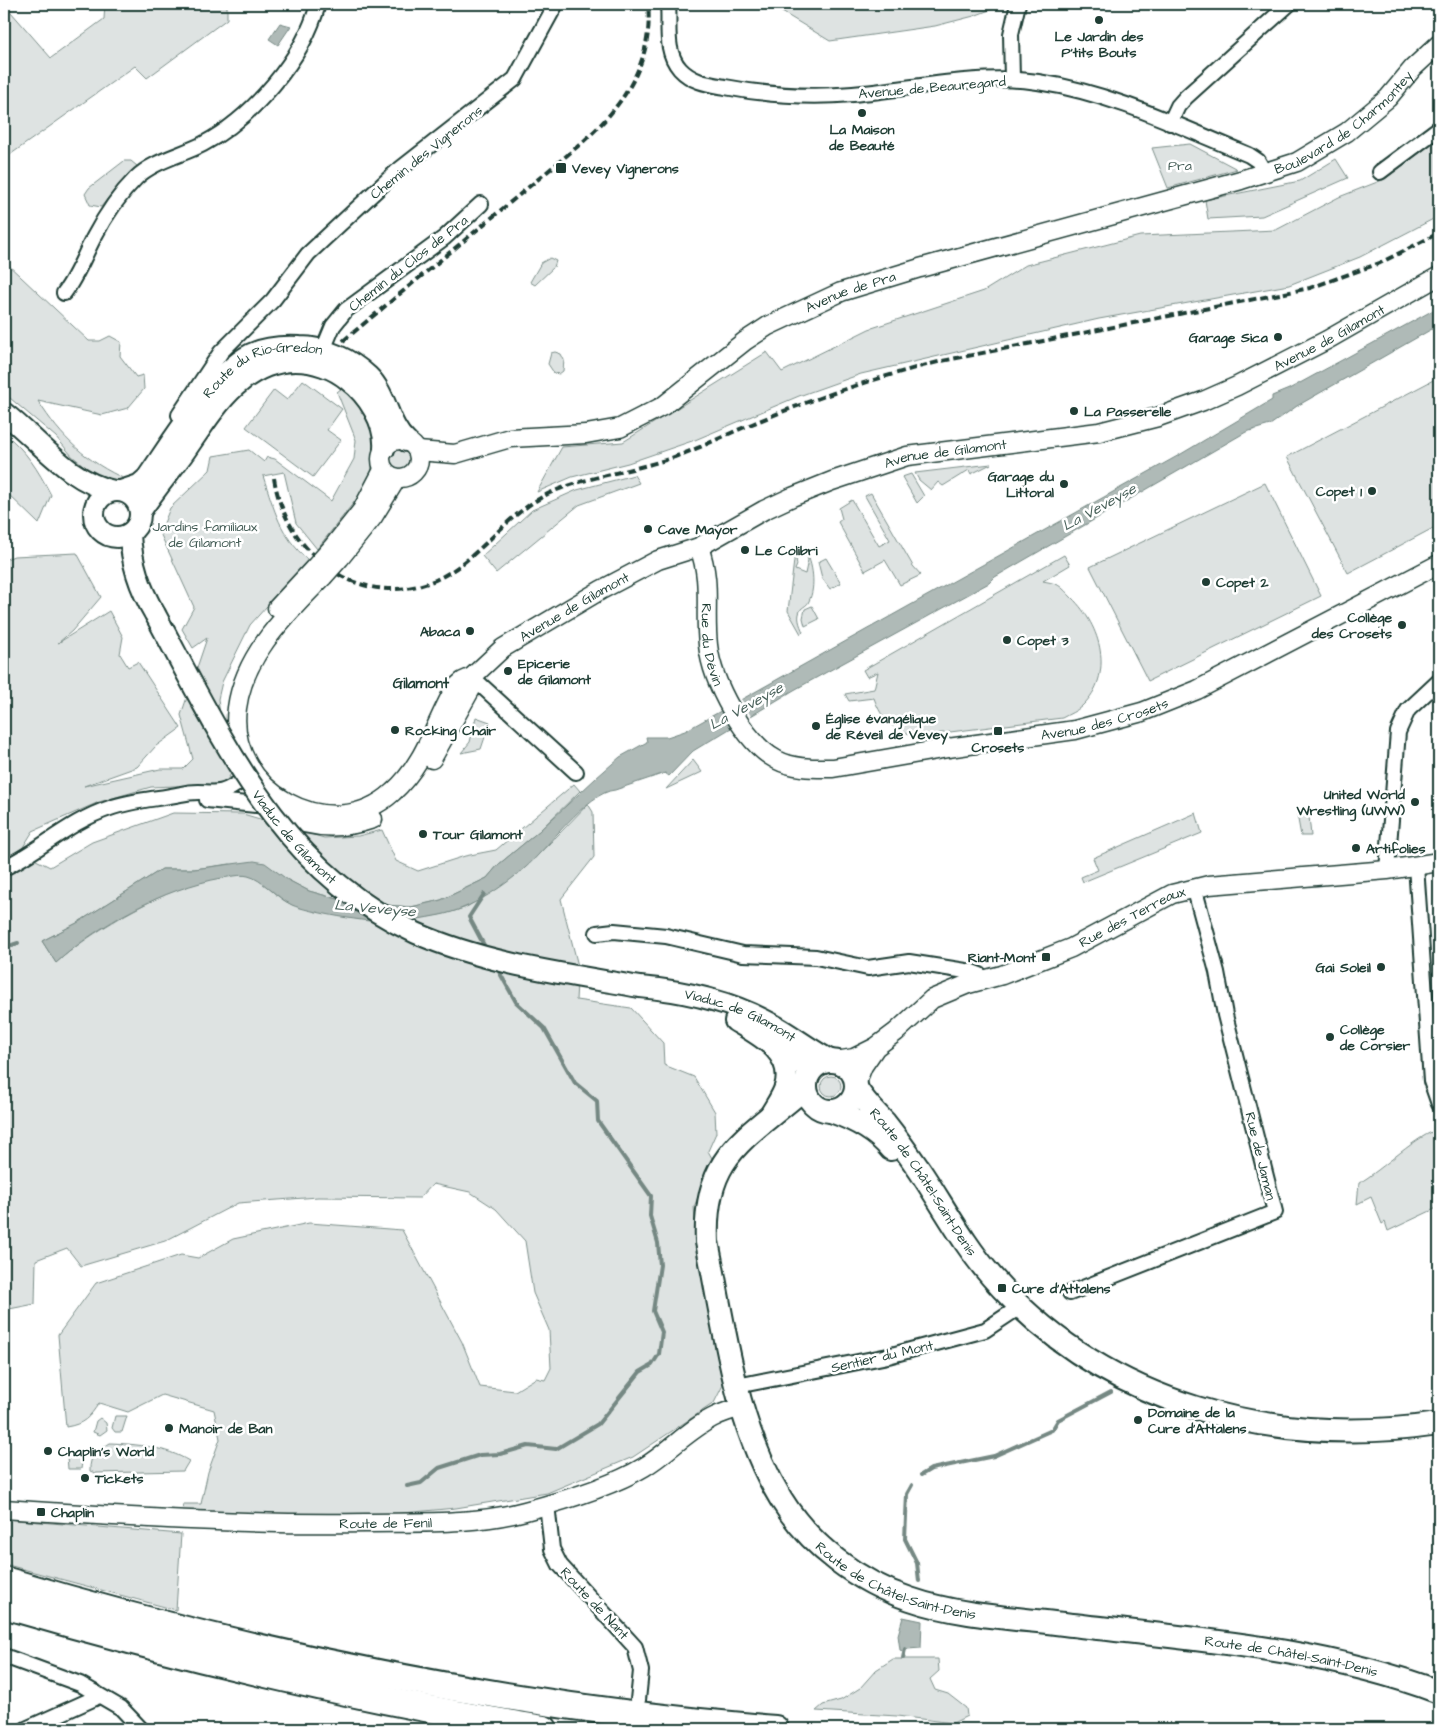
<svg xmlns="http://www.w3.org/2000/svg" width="1443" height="1733" font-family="'Architects Daughter',sans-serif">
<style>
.green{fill:#dee3e2;stroke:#7e908b}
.water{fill:#afbab7;stroke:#758883}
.pier{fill:#fff}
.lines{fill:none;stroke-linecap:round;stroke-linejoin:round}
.stream{stroke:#758883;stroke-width:4}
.minor-casing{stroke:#1f3d34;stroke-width:18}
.tertiary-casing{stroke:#1f3d34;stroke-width:21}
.secondary-casing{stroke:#1f3d34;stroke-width:24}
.primary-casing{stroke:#1f3d34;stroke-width:26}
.motorway-casing{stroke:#1f3d34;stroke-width:30}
.minor{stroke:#fff;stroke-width:14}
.tertiary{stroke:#fff;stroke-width:18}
.secondary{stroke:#fff;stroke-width:20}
.primary{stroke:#fff;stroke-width:22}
.motorway{stroke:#fff;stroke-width:26}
.rail{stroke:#1f3d34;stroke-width:4;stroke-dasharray:8 4;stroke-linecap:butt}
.tertiary-bridge-casing{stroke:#1f3d34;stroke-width:21;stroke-linecap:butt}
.secondary-bridge-casing{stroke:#1f3d34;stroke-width:24;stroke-linecap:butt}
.tertiary-bridge{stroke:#fff;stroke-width:18}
.secondary-bridge{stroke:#fff;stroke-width:20}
.poi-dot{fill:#1f3d34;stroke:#fff;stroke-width:2}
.labels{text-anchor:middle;stroke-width:5;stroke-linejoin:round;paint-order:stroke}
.poi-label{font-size:14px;font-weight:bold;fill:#1f3d34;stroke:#fff;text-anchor:start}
.street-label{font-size:14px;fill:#1f3d34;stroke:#fff}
.park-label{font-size:14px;fill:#455e57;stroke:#fff}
.water-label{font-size:15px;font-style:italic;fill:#4a625b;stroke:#fff}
.neighbourhood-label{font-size:15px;font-weight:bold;fill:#1f3d34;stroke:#fff}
</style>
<rect width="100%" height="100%" fill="#fff"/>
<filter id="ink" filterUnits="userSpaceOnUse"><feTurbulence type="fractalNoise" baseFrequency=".02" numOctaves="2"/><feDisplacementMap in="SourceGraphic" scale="10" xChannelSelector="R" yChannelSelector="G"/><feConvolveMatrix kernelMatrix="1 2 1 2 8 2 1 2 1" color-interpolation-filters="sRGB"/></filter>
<g filter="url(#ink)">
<g class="green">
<polygon points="4,4 51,58 104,19 105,4 227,4 227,19 147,78 135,66 4,159"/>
<polygon points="763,4 1005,4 974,16 935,26 830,41 777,9"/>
<polygon points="1439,138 1439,216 1360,257 1289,285 1099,319 861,374 799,396 695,440 628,463 572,477 537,492 562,447 623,442 767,352 782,372 869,329 984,291 1026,265 1140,236 1276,230 1339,197 1385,179"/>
<polygon points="1190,144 1237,169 1168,188 1152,148"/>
<polygon points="1336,159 1348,178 1262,216 1208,219 1205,200 1300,181"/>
<polygon points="124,161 131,161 137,166 135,173 115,189 101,207 90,205 85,194 89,188"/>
<polygon points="550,258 556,261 554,267 535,285 530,282 541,263"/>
<path d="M4,261l85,80h11l10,-5 11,6 -1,14 16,21 7,-2 1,14 -16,19 -26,7 -64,-14c24,38 48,60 89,79l-21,1 -13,-8 -21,-17 -16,-19 -52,-44z"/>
<polygon points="555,352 561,354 564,360 563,371 559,374 554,373 548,364 551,353"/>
<polygon points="1439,377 1439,525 1348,573 1287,457"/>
<polygon points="303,380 342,409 327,430 341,440 313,477 246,427 274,390 287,400"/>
<path d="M342,388l21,14 12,39 -5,41 -53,67 -21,-26 -12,-51 -21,4c12,35 16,58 45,84l-58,65 -28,57 -4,17 3,24 14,44 -9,15 -5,2 -70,3 -52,15 -66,29 -13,21 30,15 42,-25 81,-29 70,1 81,24 34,-2 24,-6 14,31 22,10 47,-15 31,-6 78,-66 6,7 -41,40 -41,34 -11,13 -46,22 -30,7 -63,-5 -39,-11 -21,-11 -58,-16 -36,5h-32l-85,54 -35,18 14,22c38,-35 137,-93 190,-88 17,2 31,27 51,31 29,7 59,14 89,16 11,1 23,-3 34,-4 15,-2 30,-5 44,-10 6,-2 11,-7 16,-10 43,-24 74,-59 108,-94l5,8 1,45 -33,42 17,67 -2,34 55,8 32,35 1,22 30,12 21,35 1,21 -8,18 5,9 -19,47 4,52 28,120 -12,24 -81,54 -86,36 -91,15 -116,11 -158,-7 1,-8h18l7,-32 12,-33 -6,-29 -52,-15 -34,17 -29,-9c-10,15 -15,21 -33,24l-8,-92 38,-52 85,-28 17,3 35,-19 76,-16 93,7 60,112 18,45 35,4 21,-13 9,2 6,-12 -2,-38 -16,-37 -8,-52 -29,-32 -26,-17 -37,-8 -13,14 -102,-1 -80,6 -73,38 -84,25 -14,-18 -31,12 -1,44 -31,6v-750l10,-4 63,-3 24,44 -29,34 -14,12 51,-32 14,26 -3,17 8,13 10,-5 43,66 -25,18 -19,21 -53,19 76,-17h23l10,-10 -12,-44 26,-77 -14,10 -11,-19 12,-22 -34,-74 10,-25 40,-38 3,-14 36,-6 15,12 3,-5 8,2 56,42 23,-42 2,-19 -19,-48z"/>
<path d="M4,433c23,19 33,35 47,62l-12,29 -35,-34z"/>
<circle cx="399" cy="459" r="10"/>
<polygon points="991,464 971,474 969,470 943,486 938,482 931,490 919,480 915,473"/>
<polygon points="911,474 924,496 917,503 902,477"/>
<polygon points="634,475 639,483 579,505 496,573 482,556 532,510 577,490"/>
<polygon points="1265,483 1321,596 1148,681 1090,567"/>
<polygon points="871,493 913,566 921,575 900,585 885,560 865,571 838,522 842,519 839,508 852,500 879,546 890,540 865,496"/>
<path d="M805,550c8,13 11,37 4,51 -1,4 -5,5 -8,8 -5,8 -1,16 2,23l-2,2 -13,-23 7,-59 2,13 -2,5 10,4 3,-14z"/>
<path d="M1064,555l6,10 -27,16c5,1 11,2 15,4 5,3 10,9 14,13 29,28 43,77 10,108 -5,5 -13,8 -20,12l-144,18c-24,-5 -36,-15 -44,-38l-25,3 -4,-7 29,-5 4,-17 -11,5 -4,-7z"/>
<polygon points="826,558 841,583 830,589 822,578 818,562"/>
<polygon points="812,606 819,619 805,626 803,618 805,609"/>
<polygon points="476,717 490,722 481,749 461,753 470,742"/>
<polygon points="693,760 702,772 666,789"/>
<polygon points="1196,813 1202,833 1083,882 1081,877 1098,870 1093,858"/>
<polygon points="1297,814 1309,816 1311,836 1301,836"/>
<circle cx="831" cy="1086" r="10"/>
<path d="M1439,1130v77l-51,24 -3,-9 -3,2 -11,-27 -14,7 2,-21c22,-12 61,-51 80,-53z"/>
<polygon points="115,1416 127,1416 122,1432 115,1432 112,1428"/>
<polygon points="100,1418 106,1423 107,1430 100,1435 93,1432 96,1421"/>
<path d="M110,1443c26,1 56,4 79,18l-6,10 -88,2 -5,-2c-1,-16 8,-20 20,-28z"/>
<polygon points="79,1455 82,1462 81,1469 68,1469 67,1456"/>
<polygon points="4,1519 181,1534 176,1610 4,1564"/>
<polygon points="893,1659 938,1659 939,1671 930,1679 935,1690 948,1694 966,1708 967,1716 953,1723 897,1716 816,1711 823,1705 841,1700 860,1688 876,1670"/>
</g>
<g class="water">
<polygon points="280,23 291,26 278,45 269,39"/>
<path d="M1439,307v18l-142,81 -27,19 -24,7 -251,145 -6,6 -195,107 -101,61 -24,25 -4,-3 -50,17c-28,2 -68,59 -90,78 -24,20 -54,41 -85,47 -16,3 -35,7 -52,7 -18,1 -81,-10 -96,-17 -15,-7 -30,-26 -44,-29 -8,-2 -18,1 -26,2 -57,10 -123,46 -166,85l-14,-22 35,-18 85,-54h32l60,-8 11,2 23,17 21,11 39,11 63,5 30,-7 46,-22 11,-13 41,-34 57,-53 24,-21 27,-15 -1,-5h21l18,-6 496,-277 91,-54v-4l17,-7z"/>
<polygon points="903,1617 922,1621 921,1648 908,1649 904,1652 900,1650 898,1635"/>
</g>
<polygon class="pier" points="740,697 752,718 732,730 719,709"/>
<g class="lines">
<g class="stream">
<polyline points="484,894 469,917 486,949"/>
<polyline points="12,945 18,943"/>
<polyline points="921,1475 931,1469 994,1456 1052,1430 1058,1420 1111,1392"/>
<polyline points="912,1485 907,1494 905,1539 917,1563 919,1581"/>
<polyline points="407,1486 421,1483 439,1468 480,1455 500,1454 528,1446 556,1449 598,1424 640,1372 652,1365 659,1354 662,1332 653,1311 660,1265 658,1243 650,1216 651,1196 598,1121 597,1101 575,1083 544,1028 516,1002 497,968"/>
<polyline points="903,1658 905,1649"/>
</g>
<g class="minor-casing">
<g id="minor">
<path d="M668,4c2,22 -4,47 12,65 12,13 28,15 45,18 42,8 85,11 128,7 61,-5 124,-21 185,-12 74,11 143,45 211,73l9,6 7,12"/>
<polyline points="1012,79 1011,34 1018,4"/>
<polyline points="1170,123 1178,106 1186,97 1289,4"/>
<polyline points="1380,172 1439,128"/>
<path d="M64,293c13,-17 20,-37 30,-56 11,-21 25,-42 42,-59 17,-17 46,-23 67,-34 49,-26 101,-86 115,-140"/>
<polyline points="323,350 333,326 346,310 444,238 481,204"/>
<polyline points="179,415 221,352 273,300 308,254 395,173 515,79 556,4"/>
<polyline points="472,677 576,772"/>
<polyline points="207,800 266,806"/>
<polyline points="1416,866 1431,1081 1439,1104"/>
<path d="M4,868c37,-18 66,-47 106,-60 23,-8 48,-9 71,-14 28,-7 34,8 61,-14"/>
<polyline points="1387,870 1398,732 1408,710 1439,681"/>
<polyline points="597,933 614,931 666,936 743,954 816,957 868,968 909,962 972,972 980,975 983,980"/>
<polyline points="1070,1293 1275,1212 1225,1015 1217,972 1194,887"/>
<polyline points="737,1386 888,1356 985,1330 1021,1306"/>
<polyline points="547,1504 552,1549 560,1565 635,1647 641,1671 638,1700"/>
<polyline points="4,1656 80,1684 121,1708 141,1729"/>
<polyline points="26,1729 95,1698 96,1693"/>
</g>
</g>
<g class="tertiary-casing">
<g id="tertiary">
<circle cx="400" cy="459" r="19"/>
<path id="s1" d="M418,451l37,3 55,-16 76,-4 34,-6 43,-22 82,-65 23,-15 73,-34 79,-24 321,-88 56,-18 50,-30 41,-34 25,-30 26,-24"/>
<path id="s2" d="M699,547c13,36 5,62 9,98 4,37 36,98 69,115 17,9 38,8 56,8l115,-20 127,-18 67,-18 55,-22 242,-126"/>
<polyline points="331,549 362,510 383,470"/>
<polyline points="340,558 373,517 397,478"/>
<path id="s3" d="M323,577c-36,37 -79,77 -86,131 -11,83 94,141 156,84 31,-27 42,-69 62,-104l8,-7 9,-4 31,-29 98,-58 57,-30 41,-13 65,-37 28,-13 40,-16 75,-25 192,-24 59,-15 45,-16 34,-15 90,-46 112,-64"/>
<polyline points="277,608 315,567"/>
<polyline points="432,759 471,689 472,677"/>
<path d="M280,814c30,15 61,16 93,5"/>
<path id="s4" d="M836,1061l18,-3 22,-11 20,-15 36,-33 36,-15 34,-9 69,-27 101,-54 37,-9 178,-15 52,-8"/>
<polyline points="856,1084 863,1066 874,1050"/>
<path id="s5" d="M4,1509c120,8 240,16 361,14 53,-1 108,2 160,-12 38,-10 86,-24 119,-44 25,-15 46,-39 72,-51 8,-4 17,-6 25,-9"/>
</g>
</g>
<g class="secondary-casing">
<g id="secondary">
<path d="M4,413c35,27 65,69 110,78"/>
<circle cx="117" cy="514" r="23"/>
<path id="s6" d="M121,491l18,-6 8,-7c25,-36 66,-104 104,-124 15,-7 33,-8 49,-7 25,0 50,12 68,29 19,18 20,49 38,65"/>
<path d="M140,512c13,-20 29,-39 43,-58 29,-41 56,-92 112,-93 19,0 39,7 53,19 20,15 38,43 36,69"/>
<path d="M130,533c1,30 10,56 25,81"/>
<path id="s7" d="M640,987c45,4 90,14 130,36 21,11 40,27 62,38"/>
<path d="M735,1021c24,14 60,32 50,66 -3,10 -10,19 -15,28"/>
<polyline points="780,1040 796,1053 809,1074"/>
</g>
</g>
<g class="primary-casing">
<g id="primary">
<circle cx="831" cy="1086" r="25"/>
<path id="s8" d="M806,1084l-5,7c-57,49 -98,65 -94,151 18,86 27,180 74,257 29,47 77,83 129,100 49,17 104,19 154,25 126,15 256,23 375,68"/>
<path id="s9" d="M856,1088c8,14 18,23 29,35 12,15 24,32 35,48 24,36 44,74 72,106 113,129 282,171 447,147"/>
<path d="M831,1111c23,8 45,19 60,38"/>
</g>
</g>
<g class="motorway-casing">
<g id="motorway">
<path d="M4,1580c254,76 507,127 771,149"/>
<path d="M4,1605c178,52 357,95 540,124"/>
</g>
</g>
<use href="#minor" class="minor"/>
<use href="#tertiary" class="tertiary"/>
<use href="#secondary" class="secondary"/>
<use href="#primary" class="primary"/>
<use href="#motorway" class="motorway"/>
<g class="rail">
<path d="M343,341l234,-194c43,-37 77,-82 71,-143"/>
<path d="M274,478c9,59 58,113 122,111 73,-3 96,-70 156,-97 40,-17 84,-21 125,-36 26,-9 50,-22 75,-32 62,-26 126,-47 190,-63l368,-73 70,-25 59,-30"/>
</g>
<g class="tertiary-bridge-casing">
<g id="tertiary-bridge">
<polyline points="315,567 331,549"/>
<polyline points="323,577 340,558"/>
</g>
</g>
<g class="secondary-bridge-casing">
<g id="secondary-bridge">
<path id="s10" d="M155,614c67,124 125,257 261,319 70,31 150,41 224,54"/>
</g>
</g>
<use href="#tertiary-bridge" class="tertiary-bridge"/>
<use href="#secondary-bridge" class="secondary-bridge"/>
</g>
</g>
<g class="poi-dot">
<circle cx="1099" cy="20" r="5"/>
<circle cx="862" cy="113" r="5"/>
<rect x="555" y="162" width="12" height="12" rx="2.5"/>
<circle cx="1278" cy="337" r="5"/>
<circle cx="1074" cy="411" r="5"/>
<circle cx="1064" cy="484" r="5"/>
<circle cx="1372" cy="491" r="5"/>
<circle cx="648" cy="529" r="5"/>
<circle cx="745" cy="550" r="5"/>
<circle cx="1206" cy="582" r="5"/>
<circle cx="1402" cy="625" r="5"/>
<circle cx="470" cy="631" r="5"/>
<circle cx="1007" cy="640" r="5"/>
<circle cx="508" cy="671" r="5"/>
<circle cx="816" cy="726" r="5"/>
<circle cx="395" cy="730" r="5"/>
<rect x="993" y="726" width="10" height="10" rx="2.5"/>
<circle cx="1415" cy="802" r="5"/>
<circle cx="423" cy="834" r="5"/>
<circle cx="1356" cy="848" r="5"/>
<rect x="1041" y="952" width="10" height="10" rx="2.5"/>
<circle cx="1381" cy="967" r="5"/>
<circle cx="1330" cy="1037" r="5"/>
<rect x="997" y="1283" width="10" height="10" rx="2.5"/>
<circle cx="1138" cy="1420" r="5"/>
<circle cx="169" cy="1428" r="5"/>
<circle cx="48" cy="1451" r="5"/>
<circle cx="85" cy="1478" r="5"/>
<rect x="36" y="1507" width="10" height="10" rx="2.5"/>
</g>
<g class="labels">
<g class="poi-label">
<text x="1099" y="41" text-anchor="middle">Le Jardin des<tspan x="1099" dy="16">P'tits Bouts</tspan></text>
<text x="862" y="134" text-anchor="middle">La Maison<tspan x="862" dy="16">de Beauté</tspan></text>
<text x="572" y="173">Vevey Vignerons</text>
<text x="1268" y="342" text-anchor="end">Garage Sica</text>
<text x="1084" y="416">La Passerelle</text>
<text x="1054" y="481" text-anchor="end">Garage du<tspan x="1054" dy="16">Littoral</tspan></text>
<text x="1362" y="496" text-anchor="end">Copet 1</text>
<text x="658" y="534">Cave Mayor</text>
<text x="755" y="555">Le Colibri</text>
<text x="1216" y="587">Copet 2</text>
<text x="1392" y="622" text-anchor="end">Collège<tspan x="1392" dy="16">des Crosets</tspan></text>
<text x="460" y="636" text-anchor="end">Abaca</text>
<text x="1017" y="645">Copet 3</text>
<text x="518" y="668">Epicerie<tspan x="518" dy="16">de Gilamont</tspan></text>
<text x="826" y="723">Église évangélique<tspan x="826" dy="16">de Réveil de Vevey</tspan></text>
<text x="405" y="735">Rocking Chair</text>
<text x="998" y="752" text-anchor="middle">Crosets</text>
<text x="1405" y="799" text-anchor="end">United World<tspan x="1405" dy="16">Wrestling (UWW)</tspan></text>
<text x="433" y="839">Tour Gilamont</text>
<text x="1366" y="853">Artifolies</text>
<text x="1036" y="962" text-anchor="end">Riant-Mont</text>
<text x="1371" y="972" text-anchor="end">Gai Soleil</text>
<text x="1340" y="1034">Collège<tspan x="1340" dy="16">de Corsier</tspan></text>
<text x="1012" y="1293">Cure d'Attalens</text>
<text x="1148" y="1417">Domaine de la<tspan x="1148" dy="16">Cure d'Attalens</tspan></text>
<text x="179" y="1433">Manoir de Ban</text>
<text x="58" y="1456">Chaplin's World</text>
<text x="95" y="1483">Tickets</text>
<text x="51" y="1517">Chaplin</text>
</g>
<g class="street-label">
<text transform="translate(932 87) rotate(-5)" y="5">Avenue de Beauregard</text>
<text dy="5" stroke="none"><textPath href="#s1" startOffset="1001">Boulevard de Charmontey</textPath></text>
<text transform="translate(426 152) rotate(-39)" y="5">Chemin des Vignerons</text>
<text transform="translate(408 263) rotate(-38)" y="5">Chemin du Clos de Pra</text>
<text dy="5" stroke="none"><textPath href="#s1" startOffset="475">Avenue de Pra</textPath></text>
<text dy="5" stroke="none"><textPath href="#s3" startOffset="1464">Avenue de Gilamont</textPath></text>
<text dy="5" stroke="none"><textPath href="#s6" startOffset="198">Route du Rio-Gredon</textPath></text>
<text dy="5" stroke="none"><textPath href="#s3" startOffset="1059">Avenue de Gilamont</textPath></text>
<text dy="5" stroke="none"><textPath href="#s3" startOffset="654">Avenue de Gilamont</textPath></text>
<text dy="5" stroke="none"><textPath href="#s2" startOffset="99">Rue du Dévin</textPath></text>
<text dy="5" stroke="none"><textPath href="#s2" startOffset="570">Avenue des Crosets</textPath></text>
<text dy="5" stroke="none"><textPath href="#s10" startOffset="264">Viaduc de Gilamont</textPath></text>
<text dy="5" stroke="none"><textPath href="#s4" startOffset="334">Rue des Terreaux</textPath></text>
<text dy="5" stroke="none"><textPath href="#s7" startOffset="105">Viaduc de Gilamont</textPath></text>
<text transform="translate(1261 1156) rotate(76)" y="5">Rue de Jaman</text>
<text dy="5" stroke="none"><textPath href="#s9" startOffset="116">Route de Châtel-Saint-Denis</textPath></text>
<text transform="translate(882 1356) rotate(-13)" y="5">Sentier du Mont</text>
<text dy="5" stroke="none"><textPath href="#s5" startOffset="382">Route de Fenil</textPath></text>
<text dy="5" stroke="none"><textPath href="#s8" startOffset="612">Route de Châtel-Saint-Denis</textPath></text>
<text transform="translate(595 1603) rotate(47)" y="5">Route de Nant</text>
<text dy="5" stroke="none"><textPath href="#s8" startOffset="1018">Route de Châtel-Saint-Denis</textPath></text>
</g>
<g class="park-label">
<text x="1180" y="170">Pra</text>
<text x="205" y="531">Jardins familiaux<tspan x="205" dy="16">de Gilamont</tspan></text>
</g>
<g class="water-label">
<text transform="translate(1099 507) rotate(-29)" y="5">La Veveyse</text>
<text transform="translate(746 706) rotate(-29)" y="5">La Veveyse</text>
<text transform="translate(375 908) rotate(5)" y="5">La Veveyse</text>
</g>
<g class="neighbourhood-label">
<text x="421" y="688">Gilamont</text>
</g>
</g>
<rect width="1443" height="1733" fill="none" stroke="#fff" stroke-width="20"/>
<rect x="10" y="10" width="1423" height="1713" fill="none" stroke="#1f3d34" stroke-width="2" filter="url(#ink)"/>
</svg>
